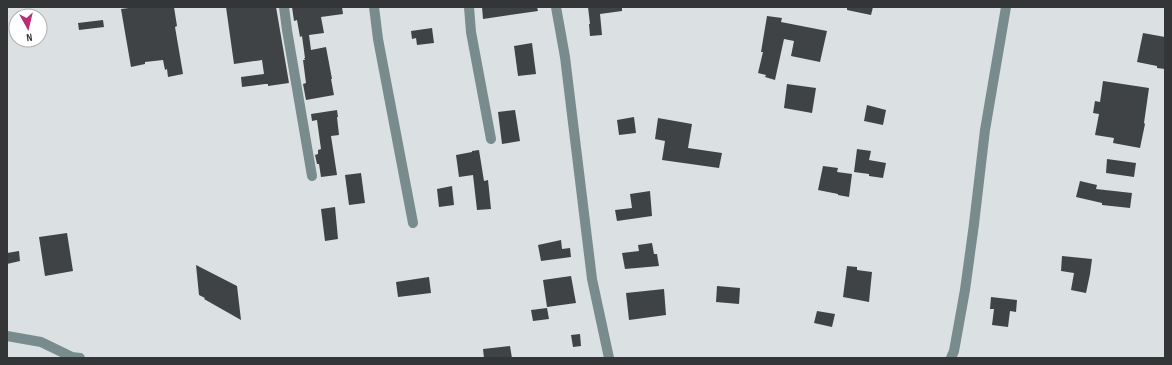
<svg xmlns="http://www.w3.org/2000/svg" width="1172" height="365" font-family="'Sofia Sans Condensed',sans-serif">
<style>
.building{fill:#404345}
.lines{fill:none;stroke-linecap:round;stroke-linejoin:round}
.minor{stroke:#788b8d;stroke-width:10}
</style>
<rect width="100%" height="100%" fill="#dbe0e2"/>
<g class="building">
<polygon points="136,7 174,7 177,26 175,27 183,74 168,77 167,69 165,70 163,60 145,62 145,64 131,67 121,9"/>
<polygon points="226,7 276,7 289,83 268,86 268,84 265,84 242,87 241,77 264,74 262,60 234,64"/>
<polygon points="292,7 342,7 343,14 321,17 324,33 309,35 311,50 326,47 332,79 331,79 334,95 306,100 303,84 306,83 303,60 305,60 304,58 305,58 302,36 300,37 297,20 294,21"/>
<polygon points="482,7 537,7 538,11 483,19"/>
<polygon points="588,7 622,7 622,11 600,14 602,35 590,36 589,24 590,24"/>
<polygon points="847,7 873,7 871,15 847,10"/>
<polygon points="767,16 782,18 781,22 827,31 820,62 791,56 794,41 784,39 775,80 765,77 766,75 758,73 763,52 761,52"/>
<polygon points="103,20 104,27 79,30 78,23"/>
<polygon points="432,28 434,43 417,45 416,38 412,39 411,31"/>
<polygon points="1143,33 1165,37 1165,69 1157,68 1157,66 1137,62"/>
<polygon points="532,43 536,74 518,76 514,46"/>
<polygon points="1103,81 1149,88 1144,123 1145,124 1140,148 1113,143 1114,138 1095,135 1099,114 1093,113 1095,101 1100,102"/>
<polygon points="787,84 816,88 812,113 784,108"/>
<polygon points="867,105 886,110 883,125 864,121"/>
<polygon points="337,110 338,117 337,117 339,135 331,136 337,175 321,177 319,164 317,164 315,155 318,154 318,150 321,149 317,120 312,121 311,114"/>
<polygon points="515,110 520,141 502,144 498,112"/>
<polygon points="634,117 636,133 619,135 617,120"/>
<polygon points="658,118 692,124 688,148 722,153 719,168 662,160 665,141 655,139"/>
<polygon points="857,149 871,151 869,160 886,163 883,178 869,176 869,174 854,172"/>
<polygon points="479,150 484,181 488,180 491,209 477,210 473,175 459,177 456,155 472,152 472,151"/>
<polygon points="1107,159 1136,163 1134,177 1106,173"/>
<polygon points="823,166 838,168 837,172 852,174 849,197 838,195 838,194 818,190"/>
<polygon points="361,173 365,203 349,205 345,175"/>
<polygon points="1080,181 1097,185 1096,189 1132,193 1130,208 1102,205 1102,203 1076,197"/>
<polygon points="452,186 454,205 439,207 437,189"/>
<polygon points="650,191 652,216 617,221 615,210 632,208 630,194"/>
<polygon points="335,207 338,239 325,241 321,209"/>
<polygon points="67,233 73,271 45,276 39,237"/>
<polygon points="561,240 562,249 570,248 571,257 541,261 538,245"/>
<polygon points="652,243 654,254 657,254 659,266 625,269 622,253 639,251 638,245"/>
<polygon points="19,251 20,261 7,264 7,253"/>
<polygon points="1062,256 1092,259 1090,274 1086,293 1071,290 1074,273 1061,271"/>
<polygon points="196,265 237,286 241,320 204,299 205,298 199,295"/>
<polygon points="847,266 857,267 857,270 872,272 869,302 843,297"/>
<polygon points="571,276 576,303 547,307 543,280"/>
<polygon points="429,277 431,293 398,297 396,282"/>
<polygon points="717,286 740,288 739,304 716,302"/>
<polygon points="664,289 666,315 629,320 626,293"/>
<polygon points="991,297 1017,300 1016,312 1010,311 1008,327 992,325 994,309 990,309"/>
<polygon points="547,308 549,319 533,321 531,310"/>
<polygon points="817,311 835,314 832,327 814,323"/>
<polygon points="580,334 581,346 573,347 571,335"/>
<polygon points="510,346 512,358 484,358 483,349"/>
</g>
<g class="lines">
<g class="minor">
<polyline points="284,7 287,30 312,176"/>
<polyline points="374,7 378,39 413,223"/>
<polyline points="469,7 471,32 491,139"/>
<polyline points="556,7 565,57 592,279 609,358"/>
<polyline points="7,336 41,342 72,357 80,358"/>
<polyline points="951,358 954,351 965,290 974,224 985,130 1006,7"/>
</g>
</g>
<rect width="1172" height="365" fill="none" stroke="#333536" stroke-width="16"/>
<g transform="translate(28 28) rotate(172)"><circle r="19" fill="#ffffff" stroke="#adaeaf"/>
<path d="M0-3L7 15L0 10L-7 15Z" fill="#b53074"/>
<text y="-6" font-size="11" font-weight="bold" text-anchor="middle" fill="#333536">N</text>
</g>
</svg>
